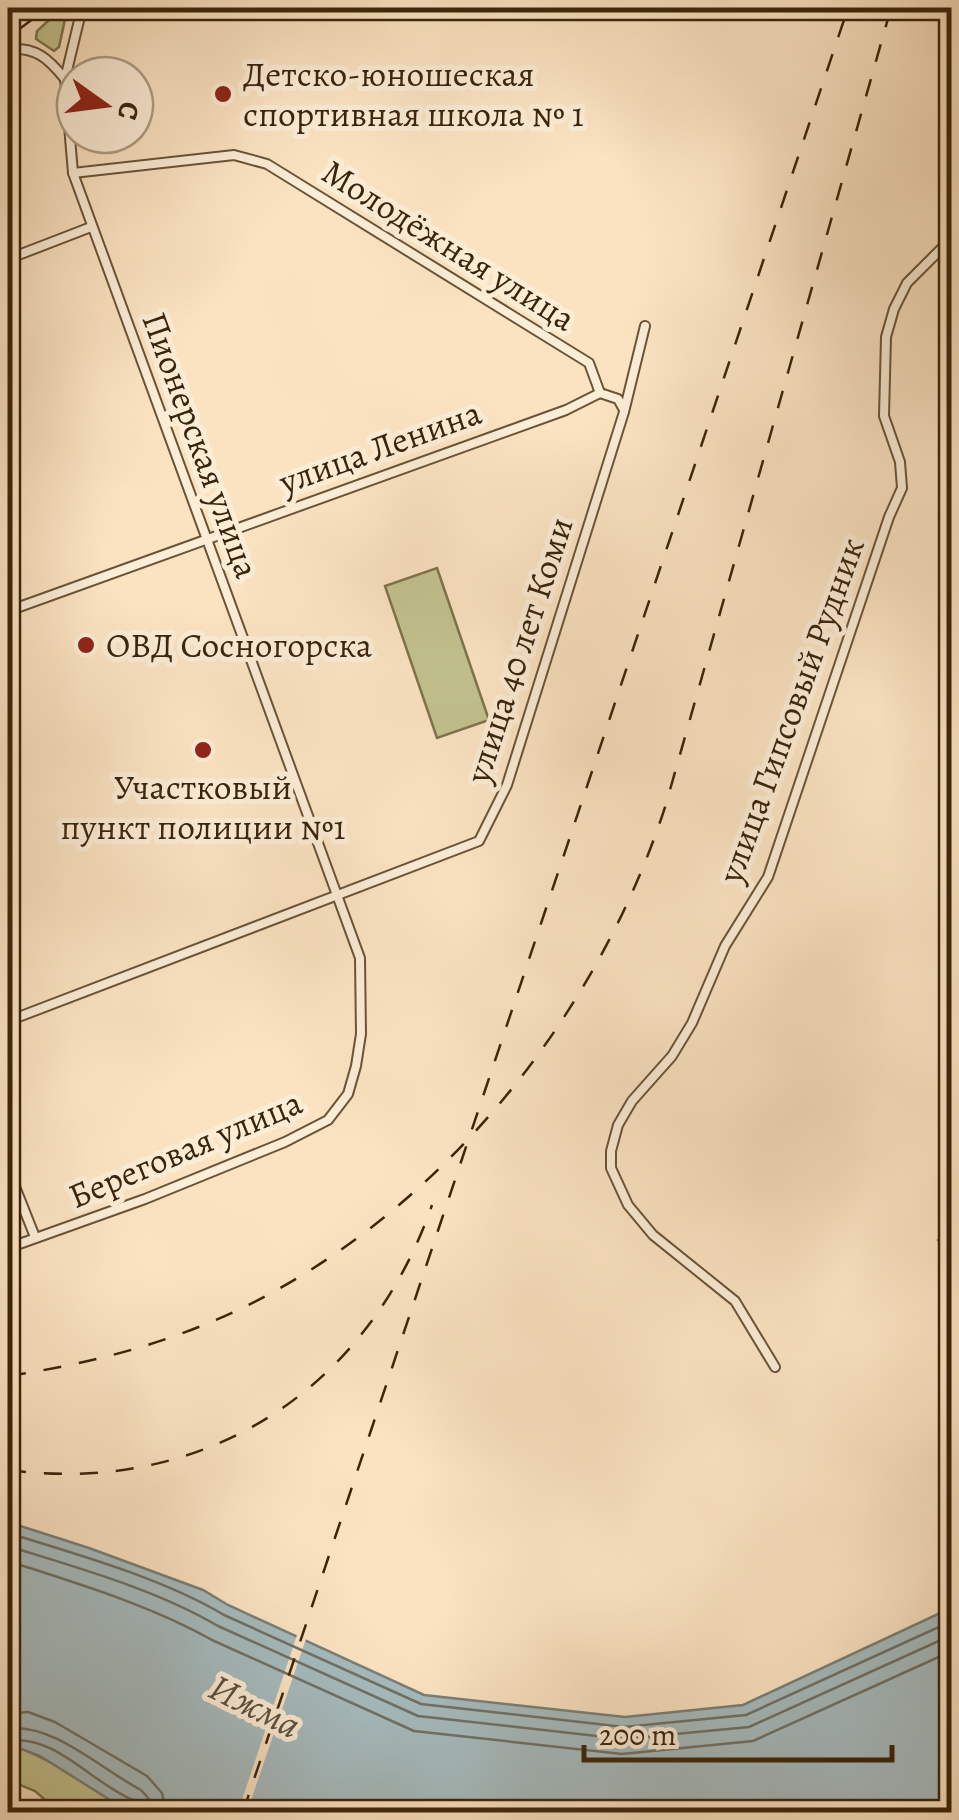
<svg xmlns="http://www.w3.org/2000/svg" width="959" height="1820" font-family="Alegreya,serif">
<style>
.green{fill:#c3c390;stroke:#7e744d;stroke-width:2.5}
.water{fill:#a5bbbf;stroke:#7a7f77;stroke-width:2.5}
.pier{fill:#fbe3c2}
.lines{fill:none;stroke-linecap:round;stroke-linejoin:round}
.shore{stroke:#707064;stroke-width:2.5}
.minor-casing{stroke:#6a5438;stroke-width:12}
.secondary-casing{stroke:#3a240a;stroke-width:16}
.minor{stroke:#fcedd7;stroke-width:8}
.secondary{stroke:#fcedd7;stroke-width:11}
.rail{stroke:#3a240a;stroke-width:2.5;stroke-dasharray:18 18;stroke-linecap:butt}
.poi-dot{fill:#8f2418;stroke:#fcedd7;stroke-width:4}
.labels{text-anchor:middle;stroke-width:10;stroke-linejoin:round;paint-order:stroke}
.poi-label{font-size:35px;fill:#3a240a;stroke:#fcedd7;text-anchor:start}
.street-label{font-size:35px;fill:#3a240a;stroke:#fcedd7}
.water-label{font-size:38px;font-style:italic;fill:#5a5140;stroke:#fcedd7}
</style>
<rect width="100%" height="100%" fill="#fbe3c2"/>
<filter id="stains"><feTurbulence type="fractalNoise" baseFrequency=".002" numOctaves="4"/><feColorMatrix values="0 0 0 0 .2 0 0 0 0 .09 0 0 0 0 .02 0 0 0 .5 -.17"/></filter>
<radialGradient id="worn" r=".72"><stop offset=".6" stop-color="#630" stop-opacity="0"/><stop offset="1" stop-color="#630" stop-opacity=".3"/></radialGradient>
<g class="green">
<polygon points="60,10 66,15 59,47 54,51 36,39 37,31"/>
<polygon points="437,568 489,720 437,738 385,586"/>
<path d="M22,1749c42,16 76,47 117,63h-80l-24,-21 -27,-11v-28z"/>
</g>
<polygon class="water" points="8,1522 89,1548 203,1590 228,1605 424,1695 625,1717 743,1705 951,1608 952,1807 943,1812 139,1812 115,1803 40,1756 22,1749 8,1752"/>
<polygon class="pier" points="298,1632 307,1636 247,1812 238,1812"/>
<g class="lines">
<g class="shore">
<path d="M8,1533c68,21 154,45 216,82l197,89 203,23 122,-12 206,-94"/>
<path d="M8,1546c70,22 147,43 210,80l200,90 205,23 126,-12 203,-92"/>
<path d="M8,1561c68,22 142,44 204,79l202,91 208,23 131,-13 199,-90"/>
<polyline points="8,1714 28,1712 55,1722 147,1776 162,1793 166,1812"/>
<path d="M8,1729c42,-8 96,42 133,61l8,9 2,13"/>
<path d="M8,1741c46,-8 85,43 125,59l5,12"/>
</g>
<g class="minor-casing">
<g id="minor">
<path d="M8,49c28,-2 40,9 57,30"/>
<polyline points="73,173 234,155 267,164 589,363 600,393"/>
<polyline points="8,259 91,227"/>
<polyline points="600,393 618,399 623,408"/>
<polyline points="8,611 566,410 600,393"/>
<polyline points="8,1021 479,841 507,785 624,412 645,326"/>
<polyline points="8,1169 35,1237"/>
<polyline points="8,1248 145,1199 285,1142 328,1120 348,1094 356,1066 361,1034 360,958 73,173 65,79 82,8"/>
<polyline points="775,1367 735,1301 653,1235 628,1205 611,1168 611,1151 618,1125 632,1101 672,1056 692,1023 725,946 768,877 889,517 902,488 900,462 884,416 886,337 894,309 907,283 952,238"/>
</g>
</g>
<g class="secondary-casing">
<polyline id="secondary" points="8,29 36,8"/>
</g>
<use href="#minor" class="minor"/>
<use href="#secondary" class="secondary"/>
<g class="rail">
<polyline points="938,1241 952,1220"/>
<path d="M8,1376c80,-12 159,-32 232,-67 202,-97 359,-295 426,-505l225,-796"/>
<path d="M8,1470c196,26 360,-80 424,-265"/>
<polyline points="243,1812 848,8"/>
</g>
</g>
<g class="poi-dot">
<circle cx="223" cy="94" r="10"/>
<circle cx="86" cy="645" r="10"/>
<circle cx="203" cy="750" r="10"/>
</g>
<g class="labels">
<g class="poi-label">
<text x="243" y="86">Детско-юношеская<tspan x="243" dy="40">спортивная школа № 1</tspan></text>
<text x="106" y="657">ОВД Сосногорска</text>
<text x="203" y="799" text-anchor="middle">Участковый<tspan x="203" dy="40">пункт полиции №1</tspan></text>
</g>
<g class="street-label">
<text transform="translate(449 245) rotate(32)" y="12">Молодёжная улица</text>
<text transform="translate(201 445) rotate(70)" y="12">Пионерская улица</text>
<text transform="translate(380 447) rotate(-20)" y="12">улица Ленина</text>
<text transform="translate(519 650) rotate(-72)" y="12">улица 40 лет Коми</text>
<text transform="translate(791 710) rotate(-70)" y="12">улица Гипсовый Рудник</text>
<text transform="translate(185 1149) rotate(-23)" y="12">Береговая улица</text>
</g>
<g class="water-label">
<text transform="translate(255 1706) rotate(27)" y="13">Ижма</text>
</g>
</g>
<rect width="959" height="1820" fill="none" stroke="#fbe3c2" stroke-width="40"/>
<rect x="10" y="10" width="939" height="1800" fill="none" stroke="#3a240a" stroke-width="5"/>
<rect x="20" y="20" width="919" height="1780" fill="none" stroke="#3a240a" stroke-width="2.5"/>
<g transform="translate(105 105) rotate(104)"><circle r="48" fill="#fcedd7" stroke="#ae9d85" stroke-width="2.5"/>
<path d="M0-8L18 38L0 25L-18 38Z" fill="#8f2418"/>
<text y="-15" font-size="28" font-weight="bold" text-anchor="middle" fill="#3a240a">С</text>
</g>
<path d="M584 1745v15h308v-15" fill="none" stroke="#3a240a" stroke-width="5"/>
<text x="599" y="1745" font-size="30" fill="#3a240a" stroke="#fcedd7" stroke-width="8" paint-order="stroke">200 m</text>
<rect width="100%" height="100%" filter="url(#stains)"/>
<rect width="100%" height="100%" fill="url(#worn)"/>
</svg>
